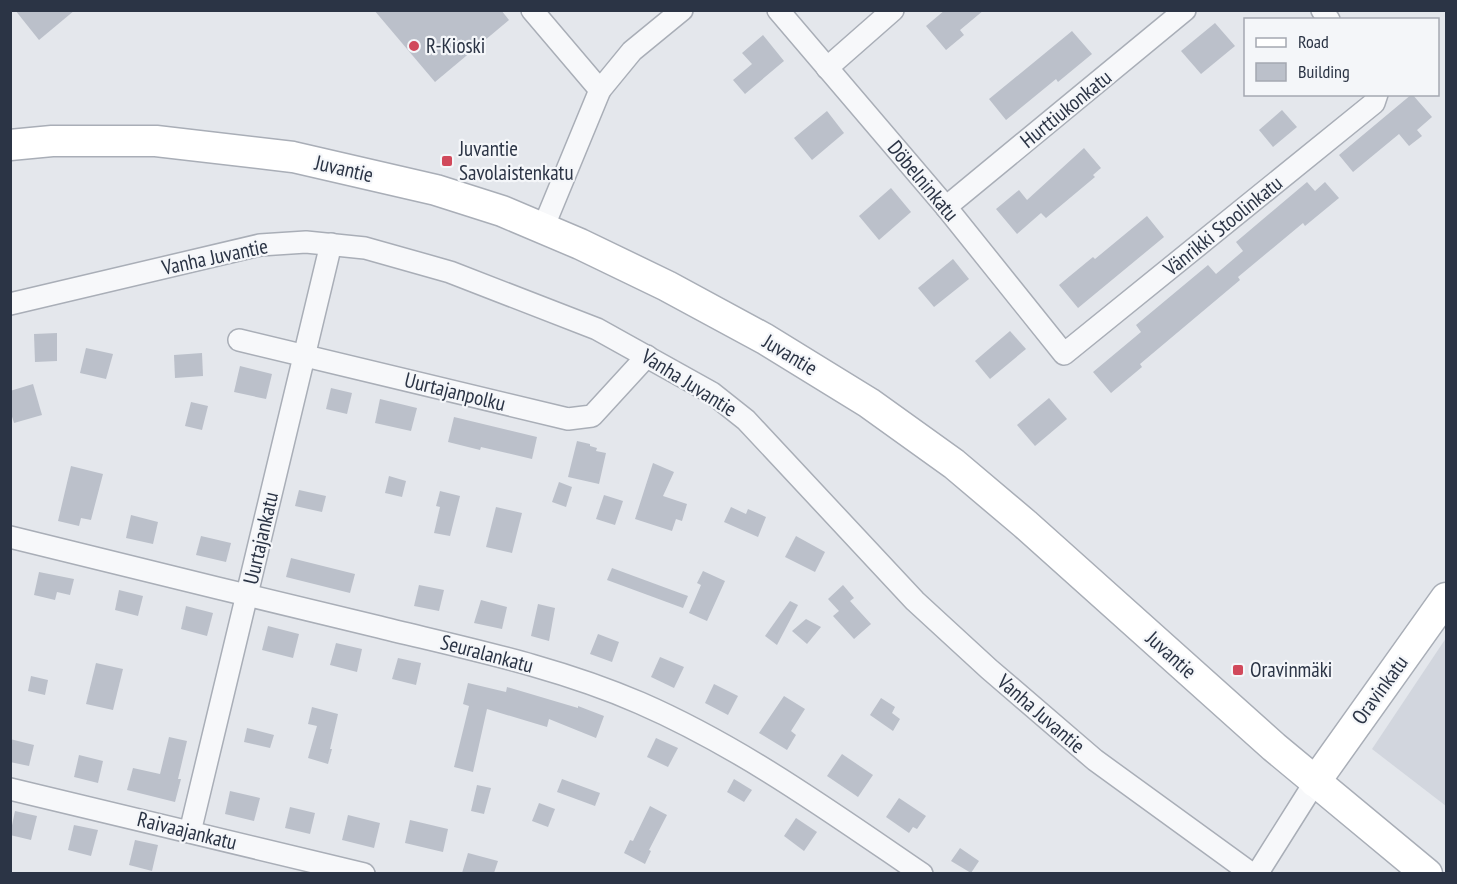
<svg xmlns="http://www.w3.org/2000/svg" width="1457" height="884" font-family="'PT Sans Narrow',sans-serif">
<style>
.built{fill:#d2d6de}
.building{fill:#bbc0ca}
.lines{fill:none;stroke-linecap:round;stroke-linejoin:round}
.street-casing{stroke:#a9aeb7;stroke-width:24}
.secondary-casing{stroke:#a9aeb7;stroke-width:33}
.street{stroke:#f7f8fa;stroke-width:21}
.secondary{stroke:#fff;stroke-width:30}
.poi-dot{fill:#d1495b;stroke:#f4f6f9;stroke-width:2}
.labels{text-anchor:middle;stroke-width:4.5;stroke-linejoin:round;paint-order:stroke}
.poi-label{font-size:21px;fill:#2b3445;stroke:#f4f6f9;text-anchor:start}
.street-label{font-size:21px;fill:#2b3445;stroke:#f4f6f9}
</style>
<rect width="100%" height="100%" fill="#e4e7ec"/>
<polygon class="built" points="1446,638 1446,806 1372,749"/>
<g class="building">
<polygon points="15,10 75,10 39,40"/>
<polygon points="374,10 501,10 509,20 435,82"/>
<polygon points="945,10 984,10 960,30 964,35 946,50 926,26"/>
<polygon points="1215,23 1235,46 1201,74 1181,51"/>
<polygon points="1072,31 1092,54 1058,82 1056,79 1006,120 989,99"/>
<polygon points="763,35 784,61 745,94 733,80 752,64 742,53"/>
<polygon points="1412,94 1432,117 1417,130 1422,136 1409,146 1399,134 1353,172 1339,155"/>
<polygon points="1282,110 1297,127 1273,147 1259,130"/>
<polygon points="827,111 844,133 812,160 794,138"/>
<polygon points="1084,148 1101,168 1093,175 1095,177 1046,218 1041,213 1017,234 996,209 1019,190 1027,200"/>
<polygon points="1307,182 1315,191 1325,182 1339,198 1305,226 1303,223 1238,277 1240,280 1140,364 1142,367 1111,393 1093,372 1141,332 1136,325 1208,265 1216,274 1243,251 1236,242"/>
<polygon points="891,188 911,212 879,240 859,216"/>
<polygon points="1147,216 1164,237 1078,308 1059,285 1093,257 1095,259"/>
<polygon points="953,259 969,279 934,307 918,288"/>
<polygon points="1010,331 1026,349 990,379 975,361"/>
<polygon points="57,333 57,361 35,362 34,334"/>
<polygon points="86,348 113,354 106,379 80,373"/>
<polygon points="202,353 203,376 175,378 174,355"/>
<polygon points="240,366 272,374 266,399 234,392"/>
<polygon points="33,384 42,415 14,423 10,410 10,391"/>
<polygon points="331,388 352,393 347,414 326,409"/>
<polygon points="1049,398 1067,419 1035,446 1017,425"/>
<polygon points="380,399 417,408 411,431 375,423"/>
<polygon points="191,402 208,406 202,430 185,426"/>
<polygon points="454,417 537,437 532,459 481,447 480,450 448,442"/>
<polygon points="577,441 590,444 590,446 597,448 596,451 606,453 599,484 568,477"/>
<polygon points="653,463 674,472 663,496 687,504 682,521 676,519 672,531 635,519"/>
<polygon points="71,466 103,474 91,520 81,518 79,526 58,521"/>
<polygon points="389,476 406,481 402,497 385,493"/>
<polygon points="559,482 572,487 566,507 552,502"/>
<polygon points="299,490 326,496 322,512 295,506"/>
<polygon points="440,491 460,496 450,536 434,533 440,507 436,506"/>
<polygon points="604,495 623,501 615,525 596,519"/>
<polygon points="496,507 522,513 512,553 486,547"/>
<polygon points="731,507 746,514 748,509 766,517 758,537 724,522"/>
<polygon points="131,515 158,522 153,544 126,538"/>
<polygon points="201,536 231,543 226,562 196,555"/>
<polygon points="796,536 825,552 815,572 785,557"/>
<polygon points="291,558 355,574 350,593 286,577"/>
<polygon points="612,568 688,596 683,608 607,580"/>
<polygon points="703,571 725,581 707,621 689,613 701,585 697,583"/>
<polygon points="39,572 74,579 70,595 57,592 55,600 34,595"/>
<polygon points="419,585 444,590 439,611 414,606"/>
<polygon points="843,585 854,598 850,601 871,624 854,639 833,616 839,611 828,599"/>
<polygon points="119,590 143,596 138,616 115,610"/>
<polygon points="481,600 507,607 502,629 474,623"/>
<polygon points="790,601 798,605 777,645 765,636"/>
<polygon points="538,604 555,608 549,641 531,636"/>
<polygon points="186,606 213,613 207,636 181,629"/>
<polygon points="806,619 821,627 807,644 792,631"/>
<polygon points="268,626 299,634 293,658 262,650"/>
<polygon points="598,634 619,642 612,662 590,654"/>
<polygon points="336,643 362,649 357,672 330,665"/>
<polygon points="660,657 684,667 674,688 651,677"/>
<polygon points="398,658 421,663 416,685 392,679"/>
<polygon points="96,663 123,669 113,710 86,704"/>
<polygon points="31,676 48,680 45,695 28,691"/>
<polygon points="468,683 506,692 507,687 578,708 578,706 604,716 596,738 549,719 547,727 487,709 473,772 454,767 469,706 463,704"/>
<polygon points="714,684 738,696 728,715 705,703"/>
<polygon points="784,696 805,709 791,731 796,735 787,750 759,733"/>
<polygon points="881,698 895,707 892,713 900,719 893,731 870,715"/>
<polygon points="312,707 338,714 330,749 332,749 328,764 308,758 317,726 308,724"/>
<polygon points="247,728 274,735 270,748 244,742"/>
<polygon points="169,737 187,741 178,779 181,779 175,802 127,790 133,768 160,774"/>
<polygon points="656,738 678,748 668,767 647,757"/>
<polygon points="10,739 34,745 29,766 10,762"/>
<polygon points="842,754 873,775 858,797 827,776"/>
<polygon points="79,755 103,761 98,783 74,777"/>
<polygon points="562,779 600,793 595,806 557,792"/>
<polygon points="734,779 752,790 744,802 727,792"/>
<polygon points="477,785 491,788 484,814 471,811"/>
<polygon points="230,791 260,798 254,821 225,814"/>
<polygon points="899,798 926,816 917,829 913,827 909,833 886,817"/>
<polygon points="539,803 555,809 548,827 532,821"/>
<polygon points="650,806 667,815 649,850 651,851 645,864 624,853 630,840 633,841"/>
<polygon points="290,807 315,813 310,834 285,828"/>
<polygon points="15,811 37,816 31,840 10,835"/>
<polygon points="348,815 380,823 374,848 342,840"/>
<polygon points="796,818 817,832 804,851 784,836"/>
<polygon points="410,820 448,829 443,852 405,843"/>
<polygon points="74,825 98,830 91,856 68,850"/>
<polygon points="135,840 158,845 152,871 129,865"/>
<polygon points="960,848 979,861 971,873 951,861"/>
<polygon points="468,853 498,861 494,873 462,873"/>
</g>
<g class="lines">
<g class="street-casing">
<g id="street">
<polyline points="532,10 600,90"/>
<polyline points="778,10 946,207 1064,354 1374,103 1377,94"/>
<polyline points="1322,10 1329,20"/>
<polyline points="827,68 893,10"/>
<polyline points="946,207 1185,10"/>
<polyline points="543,228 600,90 632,51 682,10"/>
<polyline points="10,304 260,245 306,242 365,248 450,272 597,329 712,393 746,420 915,601 989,669 1095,760 1252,874"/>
<polyline points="239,340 568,419 592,416 647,356"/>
<path d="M10,537c122,30 243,60 365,89 89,22 180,40 265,77 101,44 191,109 282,171"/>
<polyline points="10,789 364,874"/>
<polyline points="190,832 331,244"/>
<polyline points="1257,874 1315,782"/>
</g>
</g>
<g class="secondary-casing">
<g id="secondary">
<polyline points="10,145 52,141 156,141 293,157 436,190 502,211 580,244 667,286 765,339 869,403 954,464 1025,524 1274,747 1427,874"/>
<polyline points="1315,782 1446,598"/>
</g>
</g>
<use href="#street" class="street"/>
<use href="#secondary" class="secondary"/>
</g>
<g class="poi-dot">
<circle cx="414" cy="46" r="6"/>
<rect x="441" y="155" width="12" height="12" rx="3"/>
<rect x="1232" y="664" width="12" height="12" rx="3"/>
</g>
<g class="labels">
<g class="poi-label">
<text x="426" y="53">R-Kioski</text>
<text x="459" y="156">Juvantie<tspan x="459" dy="24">Savolaistenkatu</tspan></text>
<text x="1250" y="677">Oravinmäki</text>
</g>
<g class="street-label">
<text transform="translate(1066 109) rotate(-39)" y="7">Hurttiukonkatu</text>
<text transform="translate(344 169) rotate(13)" y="7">Juvantie</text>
<text transform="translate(923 181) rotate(50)" y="7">Döbelninkatu</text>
<text transform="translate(1223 226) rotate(-39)" y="7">Vänrikki Stoolinkatu</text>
<text transform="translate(215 257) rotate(-12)" y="7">Vanha Juvantie</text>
<text transform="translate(790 355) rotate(31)" y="7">Juvantie</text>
<text transform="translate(689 383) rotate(32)" y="7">Vanha Juvantie</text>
<text transform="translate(455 392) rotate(14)" y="7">Uurtajanpolku</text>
<text transform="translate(261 538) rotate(-77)" y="7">Uurtajankatu</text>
<text transform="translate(487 654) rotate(15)" y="7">Seuralankatu</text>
<text transform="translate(1171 655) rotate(42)" y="7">Juvantie</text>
<text transform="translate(1380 690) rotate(-54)" y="7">Oravinkatu</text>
<text transform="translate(1041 714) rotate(41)" y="7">Vanha Juvantie</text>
<text transform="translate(187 831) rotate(14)" y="7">Raivaajankatu</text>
</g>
</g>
<rect width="1457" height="884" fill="none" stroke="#2b3445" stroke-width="24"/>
<rect x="1244" y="18" width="195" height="78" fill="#f4f6f9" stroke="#a4a8b1" stroke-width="1.5"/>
<rect x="1256" y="38" width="30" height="9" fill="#ffffff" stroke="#a4a8b1" stroke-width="1.5"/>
<text x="1298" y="48" font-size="18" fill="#2b3445">Road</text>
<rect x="1256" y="63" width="30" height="18" fill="#bbc0ca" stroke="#a4a8b1" stroke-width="1.5"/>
<text x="1298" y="78" font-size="18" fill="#2b3445">Building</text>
</svg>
